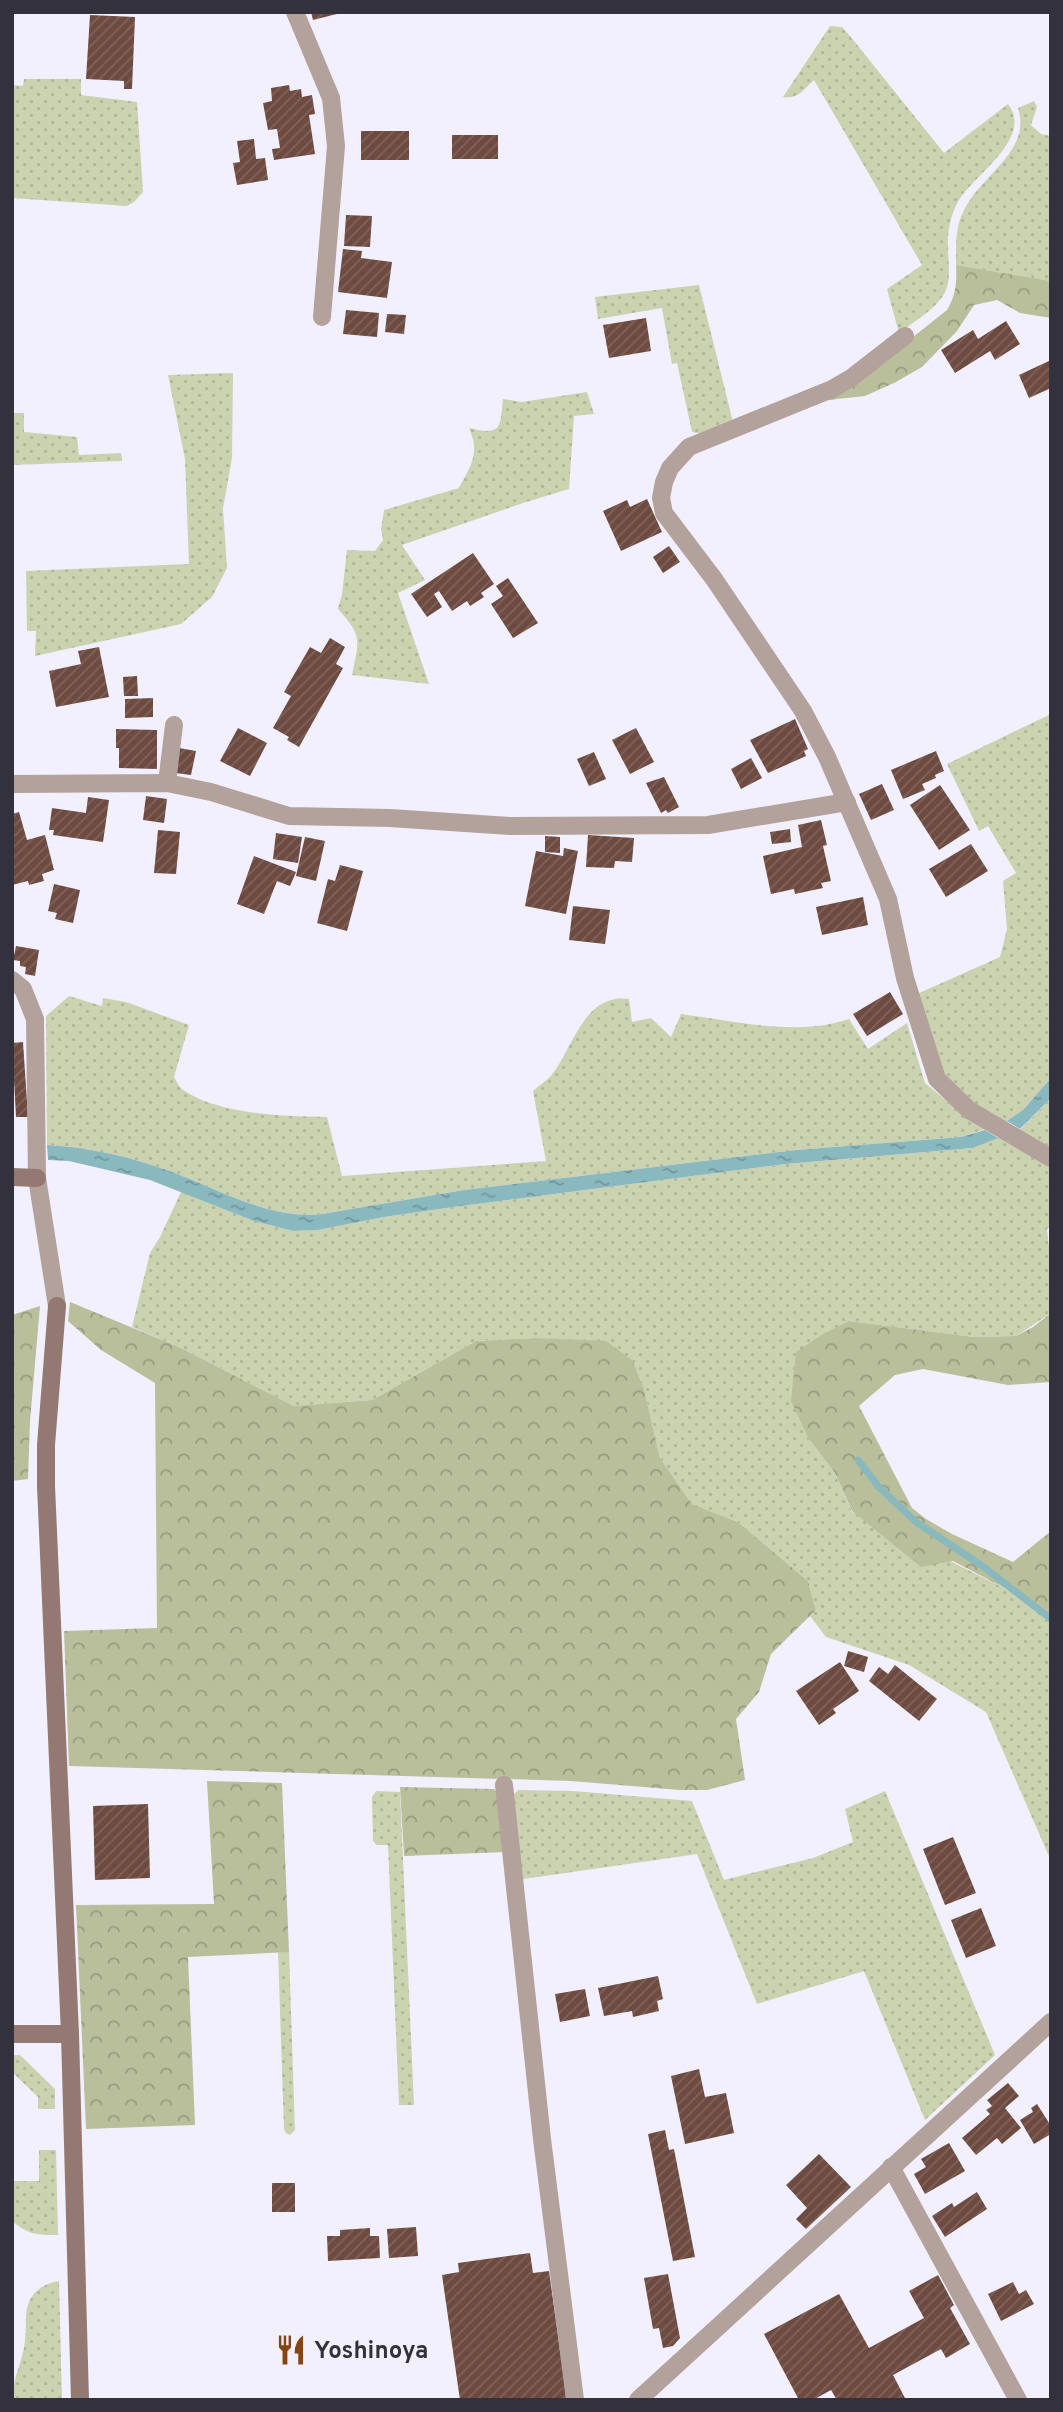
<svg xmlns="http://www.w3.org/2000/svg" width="1063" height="2412" font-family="Overpass,sans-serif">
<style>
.grass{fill:url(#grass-dots)}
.forest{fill:url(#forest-crowns)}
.water{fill:url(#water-ripples)}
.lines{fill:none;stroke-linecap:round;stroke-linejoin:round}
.stream{stroke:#89b8bf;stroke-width:7}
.building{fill:url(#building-hatch)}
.street{stroke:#b3a19b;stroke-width:18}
.secondary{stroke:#937971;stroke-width:18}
.labels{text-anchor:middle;stroke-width:7;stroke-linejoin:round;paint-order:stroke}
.poi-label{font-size:24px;font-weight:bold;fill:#33313d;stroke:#f2f0fe;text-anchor:start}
</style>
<defs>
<pattern id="grass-dots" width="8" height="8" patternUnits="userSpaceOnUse" patternTransform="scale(1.75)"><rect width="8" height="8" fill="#cbd2b0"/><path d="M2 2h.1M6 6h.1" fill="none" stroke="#afb598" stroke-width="1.8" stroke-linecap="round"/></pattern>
<pattern id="forest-crowns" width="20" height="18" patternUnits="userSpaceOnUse" patternTransform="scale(1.75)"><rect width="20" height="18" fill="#b8bf9a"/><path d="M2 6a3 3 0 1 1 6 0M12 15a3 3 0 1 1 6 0" fill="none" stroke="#969c7f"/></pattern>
<pattern id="water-ripples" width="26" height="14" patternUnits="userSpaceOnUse" patternTransform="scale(1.75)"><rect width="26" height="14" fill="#89b8bf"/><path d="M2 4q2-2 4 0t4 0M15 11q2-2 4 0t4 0" fill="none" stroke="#71969c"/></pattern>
<pattern id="building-hatch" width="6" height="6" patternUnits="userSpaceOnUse" patternTransform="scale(1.75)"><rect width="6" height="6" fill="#6e4b40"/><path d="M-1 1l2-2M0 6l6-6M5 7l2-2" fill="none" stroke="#7f635b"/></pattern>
</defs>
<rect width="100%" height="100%" fill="#f2f0fe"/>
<g class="grass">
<path d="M830,26l12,1 8,9 94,117 64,-49c26,34 -33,70 -49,96 -8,13 -12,32 -11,47 0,15 4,34 -4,47 -9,16 -31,28 -45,39l-12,-44 35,-24 -108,-185c-11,10 -15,19 -31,17z"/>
<polygon points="24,79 81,79 81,95 137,102 143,192 134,202 127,206 12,198 12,85 23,86"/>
<path d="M1034,101l3,6 -6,18 10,9 10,2v145l-95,-16c0,-19 -1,-38 8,-55 17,-35 68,-59 54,-102z"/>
<polygon points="699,285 733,422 702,434 692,432 677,363 672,364 662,308 598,319 595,297"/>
<polygon points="233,373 232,458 223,508 227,568 212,597 181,624 35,656 36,631 27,631 26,571 189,564 185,459 168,375"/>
<path d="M587,392l7,22 -20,2 -5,73 -46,14 -121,42 23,35 -27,13 31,91 -77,-9c7,-36 11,-38 -14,-66l4,-15 5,-44 28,1 8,-11 -2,-11 3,-19 75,-22c13,-24 21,-35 10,-60 33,8 31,0 34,-29l19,3z"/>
<polygon points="12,413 24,413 24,432 77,437 79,455 121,453 122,461 12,465"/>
<path d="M1051,714v364l-28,32 -18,13c-19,-11 -39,-21 -53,-38 -21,-24 -26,-61 -35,-91l83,-37 7,-28 -4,-48 13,-8 -28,-47 -9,5 -32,-67z"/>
<path d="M69,996l33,10 1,-8 23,4 63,23 -15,52c3,5 5,10 9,13 37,25 100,26 144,27l15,59 204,-15 -13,-70c5,-5 12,-9 17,-14 24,-29 33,-84 79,-78l3,23 19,-4 20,19 10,-23c54,7 115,23 168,5l19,30 39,-26 18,60 42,35 19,11 -25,8 -165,13 -332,40 -148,25c-56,2 -106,-31 -158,-48 -35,-12 -74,-20 -111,-22l-1,-129z"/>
<polygon points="1051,1098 1051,1149 1020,1130"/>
<polygon points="1000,1137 1051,1166 1051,1226 1047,1229 1051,1264 1051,1313 1016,1336 974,1337 849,1321 809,1439 835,1473 852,1512 1022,1597 1051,1617 1051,1861 986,1712 909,1665 826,1637 810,1616 816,1610 808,1581 738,1522 692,1504 660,1458 644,1389 606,1342 535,1338 476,1341 372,1400 294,1406 179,1347 132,1327 150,1253 160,1237 181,1192 254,1221 293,1231 318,1230 384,1217 453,1207 786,1164 973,1148"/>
<polygon points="518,1790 573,1791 692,1801 724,1880 813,1858 853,1842 845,1809 885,1791 995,2055 925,2120 864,1971 757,2004 697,1854 517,1880 511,1797"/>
<polygon points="376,1791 400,1792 414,2105 399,2105 388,1845 377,1845 373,1841 372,1797"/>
<polygon points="278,1952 289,1952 295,2130 290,2135 286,2133 284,2129"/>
<polygon points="12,2055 20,2055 55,2089 55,2109 38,2109 38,2097 12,2072"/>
<path d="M39,2150h17l2,85c-22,0 -29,0 -46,-14v-40h27z"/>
<path d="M59,2281l3,119h-50c0,-21 11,-39 13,-59 2,-13 -1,-28 4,-39 6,-13 17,-19 30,-21z"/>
</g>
<g class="forest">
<path d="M956,265l95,16v37l-31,-5 -23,-13 -23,5 -17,26 -35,36 -26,15 -31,14 -46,5 41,-22 87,-69c9,-15 10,-28 9,-45z"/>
<polygon points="70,1302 179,1347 294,1406 372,1400 476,1341 535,1338 606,1341 632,1360 644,1389 660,1458 692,1504 738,1522 808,1581 816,1610 771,1654 759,1692 736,1719 745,1780 707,1790 680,1790 571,1781 69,1766 64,1631 157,1628 155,1383 101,1350 68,1321"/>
<polygon points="40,1306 30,1421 28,1479 12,1481 12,1315"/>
<polygon points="1051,1313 1051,1382 1008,1385 923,1369 895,1375 859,1406 912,1508 926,1519 952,1534 1013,1562 1051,1531 1051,1617 1022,1597 953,1561 921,1567 852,1511 835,1473 809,1439 791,1401 796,1352 825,1333 849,1321 974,1337 1016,1336 1033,1327"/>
<polygon points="207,1781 282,1783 289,1952 188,1957 195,2125 86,2129 76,1905 214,1904"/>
<polygon points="400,1787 494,1789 501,1796 505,1852 404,1856"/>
</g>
<g class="water">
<polygon points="1051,1078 1051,1098 1020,1129 1007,1121 1023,1110"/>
<path d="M985,1130l13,8 -25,10 -187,16 -333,43 -69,10 -66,13 -25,1 -39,-10 -104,-41 -81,-19 -21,-1 -1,-15c37,2 76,10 111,22 52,17 102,50 158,48l148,-25 332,-40 165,-13z"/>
</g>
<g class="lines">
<polyline class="stream" points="858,1460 879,1487 916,1522 981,1565 1051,1619"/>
</g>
<g class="building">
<polygon points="311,12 341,12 341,13 313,20"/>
<polygon points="90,15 135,17 132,89 124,89 124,81 86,79"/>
<polygon points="289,85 290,91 301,89 302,97 312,95 315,114 309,115 315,154 274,160 272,149 280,148 277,129 268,130 263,103 272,101 271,88"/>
<rect x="361" y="131" width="48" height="29"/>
<rect x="452" y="135" width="46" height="24"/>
<polygon points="254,139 256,159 265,158 268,180 237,185 233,163 240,162 237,141"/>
<polygon points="346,215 372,216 370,247 344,246"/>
<polygon points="343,249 362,251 361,258 392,262 387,298 338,292"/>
<polygon points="346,310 379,313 377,337 343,334"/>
<polygon points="387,314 406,315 404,334 385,332"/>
<polygon points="646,318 651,351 609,358 603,325"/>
<polygon points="1006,321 1020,344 995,360 990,351 955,373 941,350 973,330 978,339"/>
<polygon points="1051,360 1051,388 1029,398 1019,375"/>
<polygon points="647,499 662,532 621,551 603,511 627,500 630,507"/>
<polygon points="669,546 680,562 663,573 653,557"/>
<polygon points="473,553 494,584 481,593 484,597 470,606 467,601 452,611 439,591 434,594 442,607 427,617 411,594"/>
<polygon points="508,578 538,623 513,638 491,604 503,596 496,586"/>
<polygon points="330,638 345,647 336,664 343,668 299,747 287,740 289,737 273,728 291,696 284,692 310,647 321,653"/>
<polygon points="99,647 109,697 56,707 49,671 81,664 78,651"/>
<polygon points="137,676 138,696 124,696 123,677"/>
<polygon points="153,698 153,717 125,718 125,699"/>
<polygon points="795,719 808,749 804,751 806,756 768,773 750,740"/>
<polygon points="238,728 267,743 250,776 220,761"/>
<polygon points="636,728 654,762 630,774 612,740"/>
<polygon points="116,729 157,730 157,769 119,768 119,748 116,748"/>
<polygon points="179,748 196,751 191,775 175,773"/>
<polygon points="936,751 944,771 935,775 936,778 922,784 925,790 903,799 891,770"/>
<polygon points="594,752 606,779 589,786 577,759"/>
<polygon points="751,758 762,778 741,789 731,769"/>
<polygon points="664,777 679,807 668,813 666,810 661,813 646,783"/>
<polygon points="882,784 894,810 871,820 859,794"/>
<polygon points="940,785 970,830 939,850 910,805"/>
<polygon points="146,796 167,799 164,823 143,820"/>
<polygon points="88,797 109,800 103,842 53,835 54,830 49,830 52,808 86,813"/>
<polygon points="19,812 27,840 45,835 54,870 42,874 44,881 29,885 28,881 12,885 12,814"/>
<polygon points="821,820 827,845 823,846 831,881 821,883 823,888 795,894 794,889 771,894 763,856 802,847 798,825"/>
<polygon points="790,829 791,842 772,844 770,832"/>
<polygon points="158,830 180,832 176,874 154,873"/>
<polygon points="276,833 302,837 298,863 273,859"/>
<polygon points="588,835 634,838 632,862 615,861 614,868 586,867"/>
<polygon points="545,836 560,837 560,853 545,852"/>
<polygon points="305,837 325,841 316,881 296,876"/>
<polygon points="971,844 988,871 946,897 929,869"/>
<polygon points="564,848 578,851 566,914 525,906 536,851 563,856"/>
<polygon points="254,856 296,872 290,886 277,881 264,914 237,904"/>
<polygon points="340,865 363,871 347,931 317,923 328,879 335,881"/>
<polygon points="54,884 80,890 73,923 55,919 57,913 48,911"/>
<polygon points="863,897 868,925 822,935 816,907"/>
<polygon points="573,906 610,910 605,944 569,940"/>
<polygon points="16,946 39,950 35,976 25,974 26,967 20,966 20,961 13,960"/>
<polygon points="890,992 903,1014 867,1036 853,1014"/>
<polygon points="23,1042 28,1117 16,1117 12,1043"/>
<polygon points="848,1651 868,1657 864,1672 844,1666"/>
<polygon points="840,1662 859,1691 833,1709 836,1713 819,1725 796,1691"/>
<polygon points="895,1665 937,1699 919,1721 869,1681 879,1667 888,1674"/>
<polygon points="148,1804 150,1878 95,1880 93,1806"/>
<polygon points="953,1837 976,1893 945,1905 923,1849"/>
<polygon points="981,1908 996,1946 966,1958 951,1920"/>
<polygon points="658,1976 663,1999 657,2001 659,2011 633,2017 632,2011 604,2016 598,1988"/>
<polygon points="585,1989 590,2016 560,2022 555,1994"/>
<polygon points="699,2069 705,2097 726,2093 734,2133 685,2144 671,2076"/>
<polygon points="1008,2083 1019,2096 1005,2108 1021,2128 1002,2144 997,2138 976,2155 962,2138 990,2114 986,2110 992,2106 987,2100"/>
<polygon points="1037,2104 1051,2126 1051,2134 1034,2144 1020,2120 1033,2112 1031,2108"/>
<polygon points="665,2130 669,2150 674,2149 695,2257 673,2261 648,2134"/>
<polygon points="949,2143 965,2171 925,2194 914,2174 926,2167 921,2159"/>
<polygon points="819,2154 851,2187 806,2229 796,2219 807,2208 786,2185"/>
<rect x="272" y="2183" width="23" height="29"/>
<polygon points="977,2192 987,2209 945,2237 932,2216 952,2203 954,2207"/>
<polygon points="416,2227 418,2256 389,2258 387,2229"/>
<polygon points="370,2228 370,2236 379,2236 380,2258 328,2261 327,2236 340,2236 340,2230"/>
<polygon points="530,2253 533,2273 549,2271 567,2400 460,2400 442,2275 459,2272 458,2263"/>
<polygon points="668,2274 680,2338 673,2346 663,2348 659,2328 653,2329 644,2278"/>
<polygon points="938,2275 954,2305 950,2308 970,2344 946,2358 941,2349 893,2375 906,2400 837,2400 831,2390 813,2400 799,2400 764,2334 839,2294 869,2348 924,2318 909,2291"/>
<polygon points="1013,2282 1019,2294 1026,2290 1034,2304 1001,2321 988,2294"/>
</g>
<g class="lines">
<g class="street">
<polyline points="295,12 331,98 336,146 322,317"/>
<polyline points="905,336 851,378 832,389 689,447 670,468 664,482 661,498 664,513 714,579 803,711 827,757 888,899 905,978 937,1079 969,1110 1051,1158"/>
<polyline points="167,783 174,725"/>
<polyline points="12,784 167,783 211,792 289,816 390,818 510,826 708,825 847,802"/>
<polyline points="12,980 23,989 35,1019 37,1178 57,1306"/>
<polyline points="504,1785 542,2139 575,2400"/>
<polyline points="891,2167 1018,2400"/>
<polyline points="638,2400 1051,2022"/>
</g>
<g class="secondary">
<polyline points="12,1177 37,1178"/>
<polyline points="57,1306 46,1445 46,1486 70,2034 80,2400"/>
<polyline points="12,2034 70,2034"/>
</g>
</g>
<defs>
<g id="restaurant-bare" transform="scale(2.415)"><path d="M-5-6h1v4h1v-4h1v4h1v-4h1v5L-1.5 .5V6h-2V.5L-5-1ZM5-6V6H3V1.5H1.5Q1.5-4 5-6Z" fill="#864510" stroke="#f2f0fe" stroke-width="2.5" paint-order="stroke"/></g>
</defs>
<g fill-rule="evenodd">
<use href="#restaurant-bare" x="291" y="2350"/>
</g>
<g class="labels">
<g class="poi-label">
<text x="314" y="2358">Yoshinoya</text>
</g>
</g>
<rect width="1063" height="2412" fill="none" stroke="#33313d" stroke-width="28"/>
</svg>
